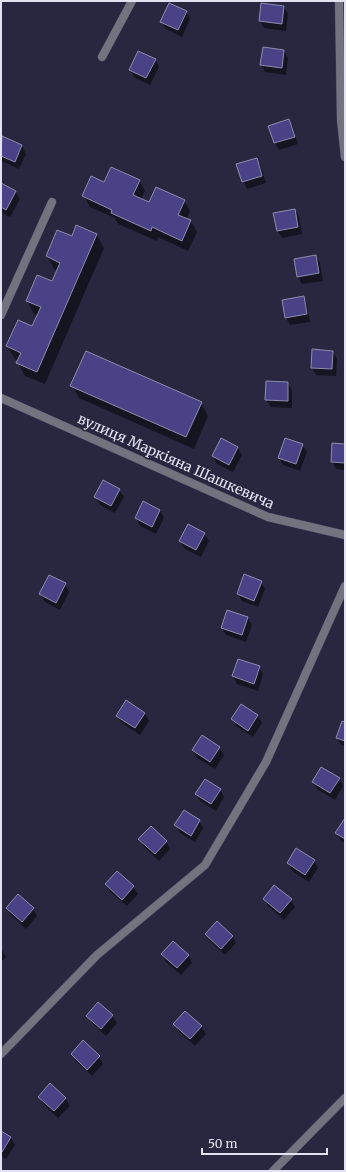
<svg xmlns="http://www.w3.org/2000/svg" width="346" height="1172" font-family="Merriweather,serif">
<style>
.shadow{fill:#0007}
.building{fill:#494286;stroke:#8e8dac}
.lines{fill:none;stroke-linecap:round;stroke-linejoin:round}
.service-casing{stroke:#46455c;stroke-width:9}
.minor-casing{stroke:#46455c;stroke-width:9}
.service{stroke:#737380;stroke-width:8}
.minor{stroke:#737380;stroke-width:8}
.labels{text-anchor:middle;stroke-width:3.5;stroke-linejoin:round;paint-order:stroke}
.street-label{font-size:14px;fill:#e2e2f2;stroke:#28273f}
</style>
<rect width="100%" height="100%" fill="#28273f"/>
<g class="shadow">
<polygon points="284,7 288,14 286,31 264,28 260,21"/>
<polygon points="186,11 190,19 182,37 166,29 161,22"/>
<polygon points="284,51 288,58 286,75 265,72 261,65"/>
<polygon points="155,59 159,67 150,85 135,78 130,70"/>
<polygon points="289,120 293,128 298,144 279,150 275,143 270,126"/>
<polygon points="2,137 22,146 26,154 19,169 1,161 1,140"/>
<polygon points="257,159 261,167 266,183 247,189 243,181"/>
<polygon points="139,180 145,191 141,199 150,203 184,200 190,211 187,219 191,221 197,232 188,251 158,237 157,241 118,224 115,218 90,207 84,196 105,183"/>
<polygon points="1,184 15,191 20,199 10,217 1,212"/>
<polygon points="295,210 299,217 302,234 282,238 277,230"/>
<polygon points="77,226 97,235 104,248 45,384 25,376 18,363 18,361 15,359 7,346 33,328 38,316 34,314 27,301 53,282 58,271 54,269 47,256 72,238"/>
<polygon points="316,256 320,263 323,281 302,284 298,277 295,260"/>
<polygon points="303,297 307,305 310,322 290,325 286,318"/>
<polygon points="313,351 333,352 337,359 336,376 316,375 312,368"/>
<polygon points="288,383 292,390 292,408 271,407 266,400"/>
<polygon points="72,386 201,403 208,416 194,449 79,398"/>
<polygon points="222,439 238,448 242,455 233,472 217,464 213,456"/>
<polygon points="302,445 307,452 300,471 283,465 279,458"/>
<polygon points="345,445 345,470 336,469 332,461"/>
<polygon points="119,490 124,497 115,513 100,505 95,497"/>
<polygon points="160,510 164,518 156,534 140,526 136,518"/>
<polygon points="204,534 209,541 201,557 185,549 180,541"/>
<polygon points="261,582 265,589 258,607 242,601 238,594"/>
<polygon points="65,584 69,592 60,610 45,602 40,594"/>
<polygon points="248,618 252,625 246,642 226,635 222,628"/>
<polygon points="259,667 263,674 258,691 237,684 233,676"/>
<polygon points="242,705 258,716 262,723 253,737 236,726 232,719"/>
<polygon points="145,713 149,721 140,735 122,723 117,716"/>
<polygon points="345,723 345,746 341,745 337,738"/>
<polygon points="219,748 224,755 215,769 197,758 193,750"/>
<polygon points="339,779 343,786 335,800 317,789 313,782"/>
<polygon points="220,790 224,797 216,811 200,801 196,794"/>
<polygon points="345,820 345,843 341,841 337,833"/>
<polygon points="199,821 203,828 195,842 180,833 175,825"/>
<polygon points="140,840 166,841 170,849 159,861 144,847"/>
<polygon points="314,860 318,868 309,882 292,871 288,863"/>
<polygon points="106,884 133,887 138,894 127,906 110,892"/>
<polygon points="18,895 33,909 37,916 26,929 11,915 7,908"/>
<polygon points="264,899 291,900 295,907 284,920 268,906"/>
<polygon points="206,934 232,936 236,943 225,955 210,941"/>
<polygon points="1,948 6,957 1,962"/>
<polygon points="162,954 188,955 192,963 181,975 166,962"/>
<polygon points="98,1004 112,1016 117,1023 106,1036 92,1023 88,1016"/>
<polygon points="175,1024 201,1026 206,1034 195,1046 179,1032"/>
<polygon points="72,1054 99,1057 103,1064 92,1076 76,1061"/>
<polygon points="39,1097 65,1098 70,1106 58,1118 43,1104"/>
<polygon points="1,1132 11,1138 15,1145 6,1159 1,1156"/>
</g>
<g class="building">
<polygon points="169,3 187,11 178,30 160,22"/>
<polygon points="261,3 284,6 282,24 259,21"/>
<polygon points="263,47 284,50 282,68 260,65"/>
<polygon points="138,51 156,59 146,78 129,70"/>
<polygon points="289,119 295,137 274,143 268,126"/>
<polygon points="2,136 22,145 15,162 1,156"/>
<polygon points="257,158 262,176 242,182 236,164"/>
<polygon points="111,167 140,180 133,195 149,202 156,187 185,200 178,215 191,220 182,241 152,227 151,231 111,213 112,210 82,196 91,176 104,182"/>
<polygon points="1,183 16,191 6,210 1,207"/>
<polygon points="295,209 298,227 277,231 273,213"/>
<polygon points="76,225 97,234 37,372 16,363 21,353 6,346 18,320 32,326 41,307 26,301 37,275 52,281 60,263 46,256 57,230 72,236"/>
<polygon points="316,255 319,273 297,277 294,259"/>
<polygon points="304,296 307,314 285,318 282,300"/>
<polygon points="312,349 333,351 332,369 311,368"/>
<polygon points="86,351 202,402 186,437 70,386"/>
<polygon points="266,381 288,382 288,401 265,400"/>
<polygon points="221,438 238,447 229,465 212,456"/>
<polygon points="285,438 303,444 296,464 278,458"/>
<polygon points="332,443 345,444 345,463 331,462"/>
<polygon points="103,480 120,489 111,506 94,497"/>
<polygon points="143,501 160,510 152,527 135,518"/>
<polygon points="188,524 205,533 196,550 179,541"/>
<polygon points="244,574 262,581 254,601 237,594"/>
<polygon points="49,575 66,583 56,603 39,594"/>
<polygon points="227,610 248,617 242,635 221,628"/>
<polygon points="238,659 260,666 254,684 232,676"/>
<polygon points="126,700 145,713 135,728 116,716"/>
<polygon points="241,704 258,715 248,731 231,719"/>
<polygon points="342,721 345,722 345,741 336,738"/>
<polygon points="202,735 220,747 210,762 192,750"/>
<polygon points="321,767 340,778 330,793 312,782"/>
<polygon points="205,779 221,789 211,804 195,794"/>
<polygon points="184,810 200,820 191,836 174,825"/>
<polygon points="345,818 345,839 335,833"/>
<polygon points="151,826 167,841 155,854 138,839"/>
<polygon points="296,848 315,860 305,875 287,863"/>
<polygon points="117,871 134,886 122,900 105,884"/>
<polygon points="274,885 292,899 280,913 263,899"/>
<polygon points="18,894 34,908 22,922 6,908"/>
<polygon points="217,921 233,936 221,949 205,934"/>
<polygon points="173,941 189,955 177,968 161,954"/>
<polygon points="98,1002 113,1015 101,1029 86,1016"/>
<polygon points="185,1011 202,1026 190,1039 173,1024"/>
<polygon points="83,1040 100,1056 87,1070 71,1054"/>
<polygon points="50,1083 66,1098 54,1111 38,1097"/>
<polygon points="1,1131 11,1137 2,1152 1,1152"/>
</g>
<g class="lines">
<g class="service-casing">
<g id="service">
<polyline points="102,57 132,1"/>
<polyline points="1,315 52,202"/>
</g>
</g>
<g class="minor-casing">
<g id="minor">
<polyline points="339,1 341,120 345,157"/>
<polyline points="1,398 268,517 345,535"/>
<polyline points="1,1054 97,955 205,865 266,762 345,586"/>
<polyline points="273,1171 345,1098"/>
</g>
</g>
<use href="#service" class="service"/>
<use href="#minor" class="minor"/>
</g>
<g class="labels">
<g class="street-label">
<text transform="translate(176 461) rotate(24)" y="5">вулиця Маркіяна Шашкевича</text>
</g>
</g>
<rect width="346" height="1172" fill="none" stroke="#e2e2f2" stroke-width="4"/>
<path d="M202 1148v6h125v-6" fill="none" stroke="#e2e2f2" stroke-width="2"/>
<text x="208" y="1148" font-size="12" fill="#e2e2f2" stroke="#28273f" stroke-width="3" paint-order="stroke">50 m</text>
</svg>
